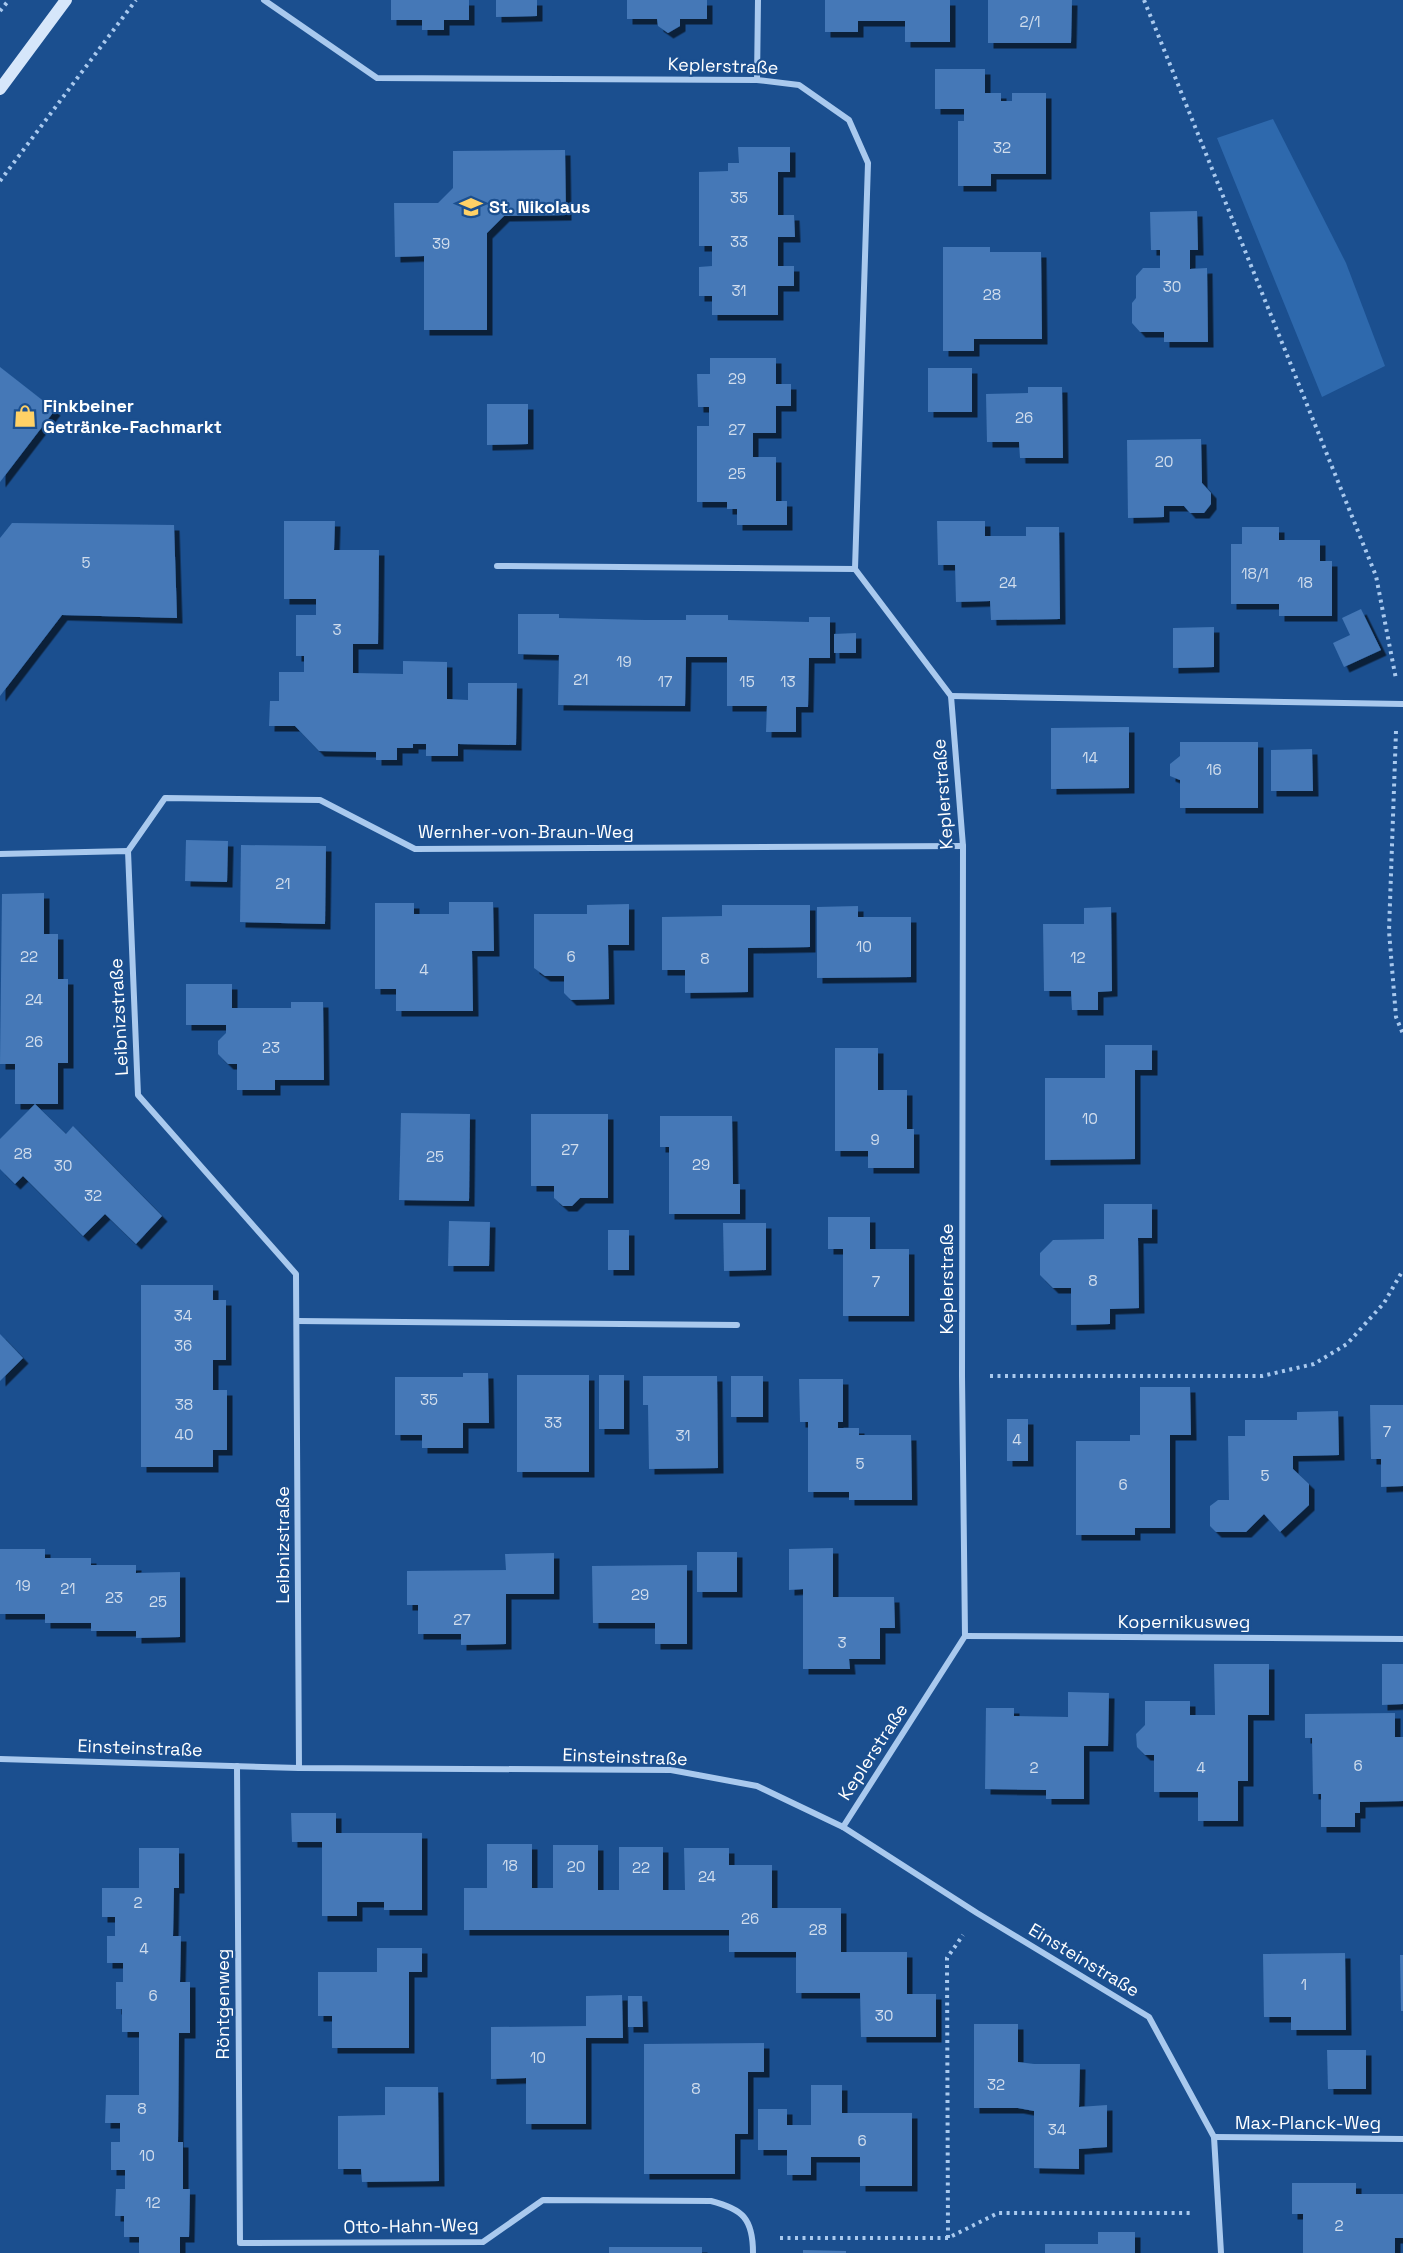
<svg xmlns="http://www.w3.org/2000/svg" width="1403" height="2253" font-family="'Space Grotesk',sans-serif">
<style>
.green{fill:#2e69ad}
.building{fill:#4478b7;filter:url(#shadow)}
.lines{fill:none;stroke-linecap:round;stroke-linejoin:round}
.path{stroke:#a9c9ee;stroke-width:4;stroke-dasharray:3 4.5;stroke-linecap:butt}
.street{stroke:#a9c9ee;stroke-width:6}
.secondary{stroke:#d6e6fa;stroke-width:12}
.labels{text-anchor:middle;stroke-width:4.5;stroke-linejoin:round;paint-order:stroke}
.number-label{font-size:15px;fill:#d0dded}
.street-label{font-size:18px;fill:#fff;stroke:#1b4f8f}
.poi-label{font-size:18px;font-weight:bold;fill:#fff;stroke:#1b4f8f;text-anchor:start}
</style>
<defs>
<filter id="shadow"><feDropShadow dx="5.5" dy="5.5" stdDeviation="0" flood-color="#0009"/></filter>
</defs>
<rect width="100%" height="100%" fill="#1b4f8f"/>
<polygon class="green" points="1273,119 1346,263 1385,366 1322,397 1217,138"/>
<g class="building">
<polygon points="391,0 469,0 469,20 444,20 444,30 422,30 422,20 391,20"/>
<polygon points="496,0 537,0 537,16 496,17"/>
<polygon points="627,0 707,0 707,19 680,19 680,26 668,33 658,26 657,19 627,19"/>
<polygon points="825,0 950,0 950,42 905,42 905,21 858,21 858,32 825,32"/>
<polygon points="988,0 1072,0 1071,43 988,43"/>
<polygon points="935,69 985,69 985,93 1001,93 1001,101 1012,101 1012,93 1046,93 1046,174 991,174 991,186 958,186 958,121 964,121 964,109 935,109"/>
<polygon points="738,147 790,147 790,172 778,172 778,215 794,215 795,237 778,237 778,266 794,266 794,286 778,286 778,315 712,315 712,296 699,296 699,267 712,266 712,246 699,246 699,172 728,171 728,163 739,163"/>
<polygon points="565,150 566,215 504,216 487,233 487,330 424,330 424,256 395,257 394,203 438,203 453,188 453,151"/>
<polygon points="1197,211 1198,250 1190,250 1190,269 1207,268 1208,342 1164,342 1164,332 1140,332 1132,323 1132,303 1136,298 1136,276 1143,268 1160,268 1160,250 1151,250 1150,212"/>
<polygon points="943,247 990,247 990,252 1041,252 1042,339 974,339 974,351 943,351"/>
<polygon points="710,358 776,358 776,384 791,384 791,406 776,406 776,433 753,433 753,457 776,457 776,501 787,501 787,525 737,525 737,509 727,509 727,502 697,502 697,426 709,426 709,407 698,407 697,374 710,374"/>
<polygon points="0,367 55,410 0,482"/>
<rect x="928" y="368" width="44" height="44"/>
<polygon points="1028,387 1062,387 1063,458 1020,458 1019,442 987,442 986,394 1028,393"/>
<polygon points="487,404 528,404 528,444 487,445"/>
<polygon points="1201,439 1202,483 1211,493 1211,504 1204,513 1190,513 1184,506 1164,506 1164,517 1128,518 1127,440"/>
<polygon points="284,521 335,521 334,550 379,550 378,644 353,644 353,673 403,674 403,661 447,662 447,699 468,700 468,683 517,683 516,745 458,744 458,756 426,756 426,744 413,744 413,748 397,748 397,760 376,760 376,752 319,751 295,726 269,726 270,701 279,701 279,672 304,672 304,656 296,656 296,615 316,615 316,599 284,599"/>
<polygon points="937,521 985,521 985,536 1026,536 1026,527 1059,527 1060,619 991,620 990,601 956,602 955,565 938,565"/>
<polygon points="12,523 174,525 177,618 62,615 0,696 0,538"/>
<polygon points="1242,527 1279,527 1279,540 1320,540 1320,561 1332,561 1332,616 1279,616 1279,604 1231,604 1231,544 1242,544"/>
<polygon points="1361,609 1381,650 1344,667 1333,643 1350,635 1342,618"/>
<polygon points="518,614 559,614 559,618 645,620 686,620 686,615 728,615 728,620 809,622 809,617 830,617 830,658 809,658 808,707 796,707 796,732 766,732 767,706 727,706 727,657 686,657 685,706 558,705 559,655 518,654"/>
<polygon points="1214,627 1214,667 1173,668 1173,628"/>
<polygon points="856,633 856,653 834,653 834,634"/>
<polygon points="1129,727 1129,788 1051,789 1051,728"/>
<polygon points="1180,742 1258,742 1258,808 1180,808 1180,780 1170,776 1170,764 1180,756"/>
<polygon points="1312,749 1313,791 1271,791 1271,750"/>
<polygon points="186,840 228,841 227,882 185,881"/>
<polygon points="241,845 326,846 325,924 240,922"/>
<polygon points="44,893 44,934 58,934 58,979 68,979 68,1063 58,1063 58,1104 35,1104 66,1134 73,1126 162,1216 136,1244 105,1214 83,1236 23,1176 15,1184 0,1169 0,1139 35,1104 15,1104 15,1064 0,1064 2,894"/>
<polygon points="449,902 493,902 494,951 472,951 473,1011 396,1011 396,989 375,989 375,903 414,903 414,914 449,914"/>
<polygon points="629,904 629,945 608,945 609,999 571,1000 564,993 564,976 545,976 534,968 534,914 587,914 587,905"/>
<polygon points="722,905 810,905 810,947 748,948 748,992 685,993 685,970 662,970 662,917 722,916"/>
<polygon points="858,906 858,917 911,917 911,977 817,978 817,907"/>
<polygon points="1111,907 1112,991 1098,992 1098,1010 1072,1010 1071,991 1044,991 1043,924 1084,924 1084,908"/>
<polygon points="186,984 232,984 232,1008 291,1008 291,1002 323,1002 324,1080 275,1080 275,1090 237,1090 237,1064 228,1064 218,1054 218,1041 226,1033 226,1025 186,1025"/>
<polygon points="1105,1045 1152,1045 1152,1070 1135,1070 1135,1159 1045,1160 1045,1078 1105,1078"/>
<polygon points="835,1048 878,1048 878,1090 907,1090 907,1129 914,1129 914,1168 868,1168 868,1151 835,1151"/>
<polygon points="401,1113 470,1114 469,1201 399,1200"/>
<polygon points="531,1114 608,1114 608,1198 580,1198 572,1206 563,1206 554,1198 554,1186 531,1186"/>
<polygon points="660,1116 732,1116 733,1184 740,1184 740,1214 669,1214 669,1147 660,1147"/>
<polygon points="1104,1204 1152,1204 1152,1238 1138,1238 1139,1308 1110,1309 1110,1324 1071,1325 1071,1288 1053,1288 1040,1275 1040,1253 1053,1240 1104,1239"/>
<polygon points="828,1217 870,1217 870,1249 909,1249 909,1316 843,1316 843,1249 828,1249"/>
<polygon points="449,1221 490,1222 489,1266 448,1266"/>
<polygon points="723,1223 766,1223 766,1270 724,1271"/>
<rect x="608" y="1230" width="21" height="40"/>
<polygon points="141,1285 213,1285 213,1300 226,1300 226,1360 213,1360 213,1390 227,1390 227,1450 213,1450 213,1467 141,1467"/>
<polygon points="0,1334 23,1358 0,1381"/>
<polygon points="463,1373 488,1373 489,1423 463,1423 463,1448 422,1448 422,1435 395,1435 395,1377 463,1377"/>
<rect x="517" y="1375" width="72" height="97"/>
<rect x="599" y="1375" width="25" height="54"/>
<polygon points="643,1376 717,1376 718,1468 649,1469 648,1405 643,1405"/>
<rect x="731" y="1376" width="32" height="41"/>
<polygon points="799,1379 843,1379 843,1422 838,1422 838,1428 859,1428 859,1435 911,1435 912,1500 849,1500 849,1492 808,1492 808,1422 800,1422"/>
<polygon points="1140,1387 1190,1387 1191,1435 1170,1435 1170,1528 1135,1528 1135,1535 1076,1535 1076,1441 1130,1441 1130,1435 1140,1435"/>
<polygon points="1370,1405 1403,1405 1403,1486 1381,1487 1381,1459 1371,1459"/>
<polygon points="1338,1411 1339,1455 1293,1456 1293,1469 1309,1484 1309,1505 1280,1532 1264,1514 1246,1532 1216,1532 1210,1526 1210,1506 1218,1500 1229,1500 1228,1436 1245,1436 1245,1420 1297,1420 1297,1412"/>
<rect x="1007" y="1419" width="21" height="42"/>
<polygon points="833,1548 833,1597 894,1597 895,1628 880,1628 880,1659 849,1659 850,1669 803,1669 803,1589 789,1590 789,1549"/>
<polygon points="0,1549 45,1549 45,1558 91,1558 91,1565 136,1565 136,1573 180,1572 180,1637 136,1638 136,1631 91,1631 91,1623 45,1623 45,1614 0,1614"/>
<rect x="697" y="1552" width="40" height="40"/>
<polygon points="554,1553 554,1594 506,1594 506,1644 461,1645 461,1634 418,1634 418,1605 407,1605 407,1571 506,1570 505,1554"/>
<polygon points="687,1565 687,1644 655,1644 655,1623 593,1623 592,1566"/>
<polygon points="1214,1664 1269,1664 1269,1715 1248,1715 1248,1781 1238,1781 1238,1821 1198,1821 1198,1792 1154,1792 1154,1755 1145,1755 1137,1747 1136,1734 1145,1725 1145,1701 1190,1701 1190,1715 1215,1715"/>
<polygon points="1382,1664 1403,1664 1403,1704 1382,1705"/>
<polygon points="1068,1692 1109,1693 1108,1746 1084,1746 1084,1799 1046,1799 1046,1790 985,1789 986,1708 1014,1708 1014,1716 1068,1717"/>
<polygon points="1395,1713 1395,1737 1403,1737 1403,1801 1360,1802 1360,1813 1355,1813 1355,1827 1321,1827 1321,1794 1313,1794 1312,1738 1305,1738 1305,1714"/>
<polygon points="291,1813 336,1813 336,1833 422,1833 422,1910 384,1910 384,1902 357,1902 357,1916 322,1916 322,1842 292,1842"/>
<polygon points="487,1844 532,1844 532,1888 553,1888 553,1845 598,1845 598,1890 619,1890 619,1847 663,1847 663,1890 685,1890 684,1848 729,1848 729,1865 772,1865 772,1908 841,1908 841,1952 907,1952 907,1994 936,1994 936,2037 861,2037 860,1993 796,1993 796,1952 729,1952 729,1930 464,1930 464,1888 487,1888"/>
<polygon points="139,1848 179,1848 179,1888 174,1888 173,1936 181,1936 180,1982 190,1982 190,2033 179,2033 178,2142 183,2142 183,2189 190,2189 189,2237 180,2237 180,2253 139,2253 139,2237 124,2237 124,2216 115,2216 116,2189 125,2189 125,2170 111,2170 111,2142 120,2142 120,2123 105,2123 106,2095 139,2095 139,2032 122,2032 122,2009 116,2009 116,1982 123,1982 123,1963 107,1963 107,1936 115,1936 115,1917 102,1917 102,1888 139,1888"/>
<polygon points="377,1948 422,1948 422,1972 409,1972 409,2048 332,2048 332,2016 318,2016 318,1972 377,1972"/>
<polygon points="1345,1953 1346,2030 1291,2030 1291,2017 1264,2017 1263,1954"/>
<polygon points="1400,1955 1403,1955 1403,2011 1401,2011"/>
<polygon points="622,1995 623,2038 586,2038 586,2124 526,2124 526,2078 491,2079 491,2027 586,2026 586,1996"/>
<polygon points="628,1996 642,1996 643,2027 628,2027"/>
<polygon points="974,2024 1018,2024 1018,2062 1034,2064 1080,2064 1079,2107 1107,2105 1107,2147 1079,2149 1079,2169 1034,2168 1034,2111 1018,2108 974,2108"/>
<polygon points="764,2043 764,2072 748,2072 748,2134 735,2134 735,2174 644,2174 644,2044"/>
<polygon points="1327,2050 1366,2050 1366,2089 1328,2089"/>
<polygon points="811,2085 842,2085 842,2113 912,2113 912,2186 860,2186 860,2157 811,2157 811,2175 787,2175 787,2150 758,2150 758,2109 787,2109 787,2125 811,2125"/>
<polygon points="385,2087 438,2087 439,2181 362,2182 361,2169 338,2169 338,2116 385,2115"/>
<polygon points="1292,2183 1356,2183 1356,2194 1403,2194 1403,2238 1395,2238 1395,2253 1303,2253 1303,2214 1292,2214"/>
<polygon points="1098,2232 1135,2232 1135,2253 1045,2253 1045,2244 1098,2244"/>
<rect x="609" y="2247" width="93" height="6"/>
<polygon points="803,2250 846,2251 846,2253 803,2253"/>
</g>
<g class="lines">
<g class="path">
<polyline points="1144,0 1376,576 1396,679"/>
<polyline points="0,11 9,0"/>
<polyline points="0,181 136,0"/>
<polyline points="1396,731 1389,931 1396,1017 1403,1034"/>
<polyline points="990,1376 1262,1376 1314,1364 1347,1344 1384,1303 1403,1270"/>
<polyline points="780,2238 948,2238 998,2213 1193,2213"/>
<polyline points="948,2238 947,1958 963,1935"/>
</g>
<g class="street">
<polyline points="264,0 377,78 757,80 799,85 849,120 868,163 855,569 951,696 963,846 962,1376 965,1636 843,1827"/>
<polyline points="757,80 758,0"/>
<polyline points="497,566 855,569"/>
<polyline points="951,696 1403,704"/>
<polyline points="128,851 165,798 320,800 415,849 963,846"/>
<polyline points="0,854 128,851 138,1095 296,1274 299,1768"/>
<polyline points="297,1321 737,1325"/>
<polyline points="965,1636 1403,1639"/>
<polyline points="0,1759 299,1768 671,1770 757,1786 843,1827 977,1913 1149,2017 1214,2137 1221,2253"/>
<path d="M237,1766l3,477 243,-1 60,-42 168,1c32,8 42,18 42,52"/>
<polyline points="1214,2137 1403,2139"/>
</g>
<polyline class="secondary" points="0,89 66,0"/>
</g>
<defs>
<g id="school-bare" transform="scale(1.8)"><path d="M0-5L7-2L0 1L-7-2ZM-4 1L0 2.5L4 1V4Q0 6-4 4Z" fill="#ffd166" stroke="#1b4f8f" stroke-width="2.5" paint-order="stroke"/></g>
<g id="shop-bare" transform="scale(1.8)"><path d="M-5-2.5h2.3a2.7 3.5 0 0 1 5.4 0H5L5.5 6h-11ZM-1.5-2.5h3a1.5 2.3 0 0 0-3 0Z" fill="#ffd166" stroke="#1b4f8f" stroke-width="2.5" paint-order="stroke"/></g>
</defs>
<g fill-rule="evenodd">
<use href="#school-bare" x="471" y="207"/>
<use href="#shop-bare" x="25" y="416"/>
</g>
<g class="labels">
<g class="number-label">
<text x="1030" y="27">2/1</text>
<text x="1002" y="153">32</text>
<text x="739" y="203">35</text>
<text x="739" y="247">33</text>
<text x="441" y="249">39</text>
<text x="1172" y="292">30</text>
<text x="739" y="296">31</text>
<text x="992" y="300">28</text>
<text x="737" y="384">29</text>
<text x="1024" y="423">26</text>
<text x="737" y="435">27</text>
<text x="1164" y="467">20</text>
<text x="737" y="479">25</text>
<text x="86" y="568">5</text>
<text x="1255" y="579">18/1</text>
<text x="1008" y="588">24</text>
<text x="1305" y="588">18</text>
<text x="337" y="635">3</text>
<text x="624" y="667">19</text>
<text x="581" y="685">21</text>
<text x="665" y="687">17</text>
<text x="747" y="687">15</text>
<text x="788" y="687">13</text>
<text x="1090" y="763">14</text>
<text x="1214" y="775">16</text>
<text x="283" y="889">21</text>
<text x="864" y="952">10</text>
<text x="29" y="962">22</text>
<text x="571" y="962">6</text>
<text x="1078" y="963">12</text>
<text x="705" y="964">8</text>
<text x="424" y="975">4</text>
<text x="34" y="1005">24</text>
<text x="34" y="1047">26</text>
<text x="271" y="1053">23</text>
<text x="1090" y="1124">10</text>
<text x="875" y="1145">9</text>
<text x="570" y="1155">27</text>
<text x="23" y="1159">28</text>
<text x="435" y="1162">25</text>
<text x="701" y="1170">29</text>
<text x="63" y="1171">30</text>
<text x="93" y="1201">32</text>
<text x="1093" y="1286">8</text>
<text x="876" y="1287">7</text>
<text x="183" y="1321">34</text>
<text x="183" y="1351">36</text>
<text x="429" y="1405">35</text>
<text x="184" y="1410">38</text>
<text x="553" y="1428">33</text>
<text x="1387" y="1437">7</text>
<text x="184" y="1440">40</text>
<text x="683" y="1441">31</text>
<text x="1017" y="1445">4</text>
<text x="860" y="1469">5</text>
<text x="1265" y="1481">5</text>
<text x="1123" y="1490">6</text>
<text x="23" y="1591">19</text>
<text x="68" y="1594">21</text>
<text x="640" y="1600">29</text>
<text x="114" y="1603">23</text>
<text x="158" y="1607">25</text>
<text x="462" y="1625">27</text>
<text x="842" y="1648">3</text>
<text x="1358" y="1771">6</text>
<text x="1034" y="1773">2</text>
<text x="1201" y="1773">4</text>
<text x="510" y="1871">18</text>
<text x="576" y="1872">20</text>
<text x="641" y="1873">22</text>
<text x="707" y="1882">24</text>
<text x="138" y="1908">2</text>
<text x="750" y="1924">26</text>
<text x="818" y="1935">28</text>
<text x="144" y="1954">4</text>
<text x="1304" y="1990">1</text>
<text x="153" y="2001">6</text>
<text x="884" y="2021">30</text>
<text x="538" y="2063">10</text>
<text x="996" y="2090">32</text>
<text x="696" y="2094">8</text>
<text x="142" y="2114">8</text>
<text x="1057" y="2135">34</text>
<text x="862" y="2146">6</text>
<text x="147" y="2161">10</text>
<text x="153" y="2208">12</text>
<text x="1339" y="2231">2</text>
</g>
<g class="street-label">
<text transform="translate(723 66) rotate(2)" y="6">Keplerstraße</text>
<text transform="translate(943 794) rotate(-94)" y="6">Keplerstraße</text>
<text x="526" y="838">Wernher-von-Braun-Weg</text>
<text transform="translate(119 1017) rotate(-93)" y="6">Leibnizstraße</text>
<text transform="translate(947 1279) rotate(-90)" y="6">Keplerstraße</text>
<text transform="translate(283 1545) rotate(-90)" y="6">Leibnizstraße</text>
<text x="1184" y="1628">Kopernikusweg</text>
<text transform="translate(140 1748) rotate(2)" y="6">Einsteinstraße</text>
<text transform="translate(873 1752) rotate(-57)" y="6">Keplerstraße</text>
<text transform="translate(625 1757) rotate(2)" y="6">Einsteinstraße</text>
<text transform="translate(1084 1960) rotate(31)" y="6">Einsteinstraße</text>
<text transform="translate(223 2004) rotate(-90)" y="6">Röntgenweg</text>
<text x="1308" y="2129">Max-Planck-Weg</text>
<text transform="translate(411 2226) rotate(-1)" y="6">Otto-Hahn-Weg</text>
</g>
<g class="poi-label">
<text x="489" y="213">St. Nikolaus</text>
<text x="43" y="412">Finkbeiner<tspan x="43" dy="21">Getränke-Fachmarkt</tspan></text>
</g>
</g>
</svg>
